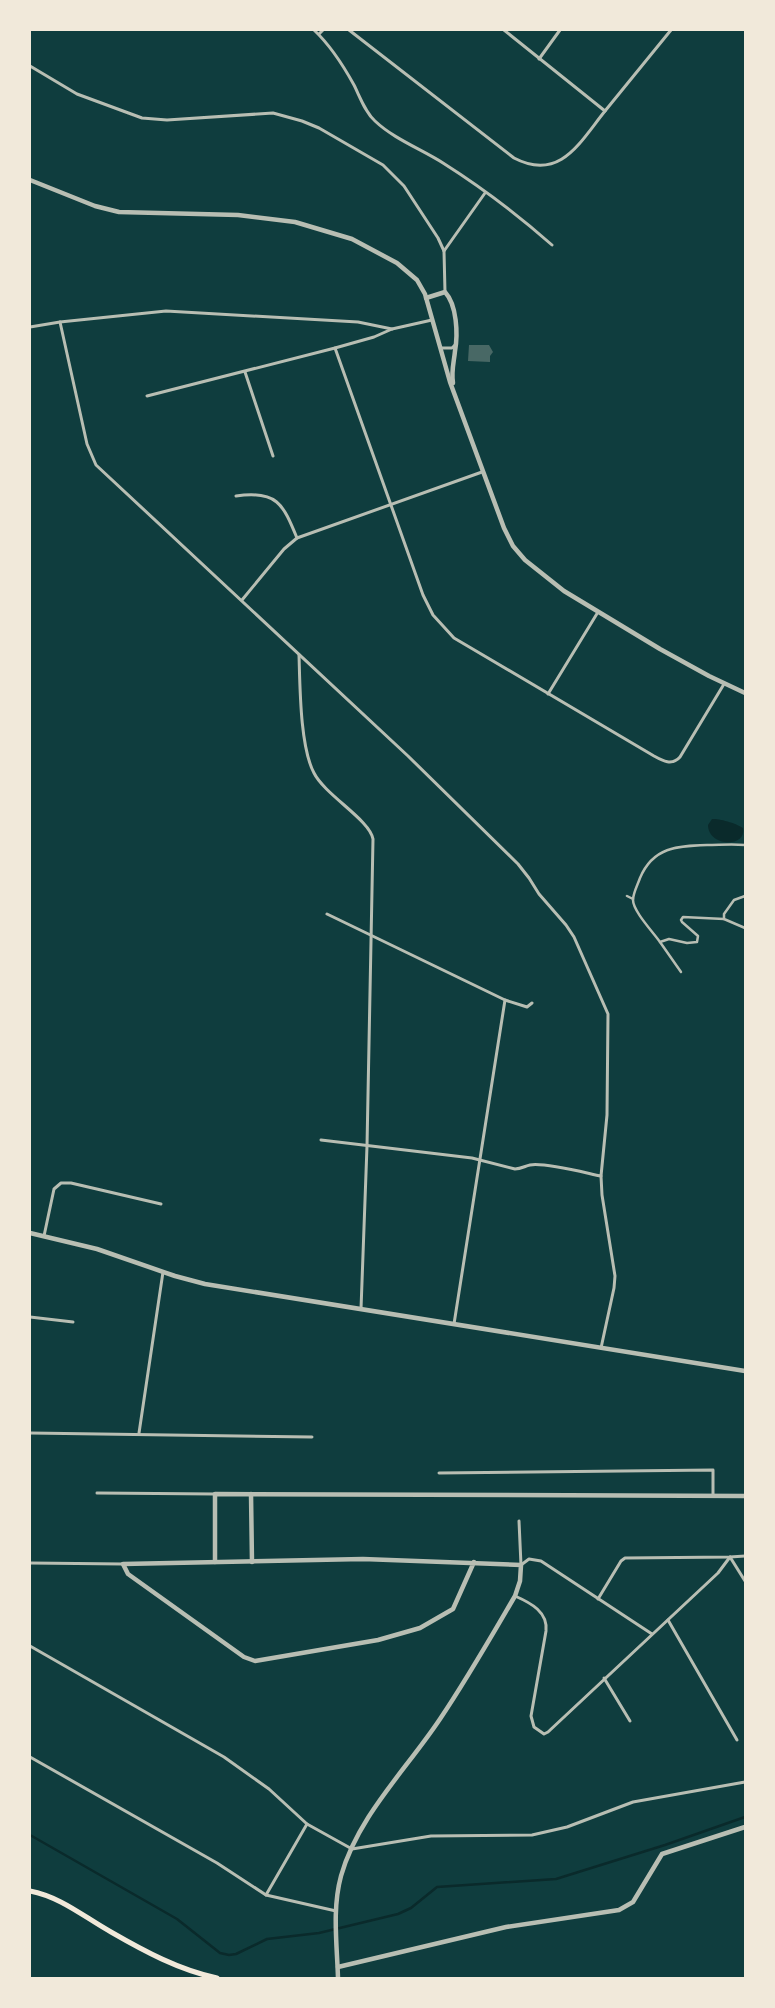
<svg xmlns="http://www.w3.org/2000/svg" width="775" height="2008" font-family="Montserrat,sans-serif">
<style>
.water{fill:#0a2a2b}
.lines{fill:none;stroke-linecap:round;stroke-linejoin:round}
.stream{stroke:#0a2a2b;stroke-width:2.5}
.building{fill:#486865}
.pedestrian{stroke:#b8beb3;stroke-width:2.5}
.minor{stroke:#b8beb3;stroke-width:3}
.tertiary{stroke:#b8beb3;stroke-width:4.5}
.secondary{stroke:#f1e9da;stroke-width:5}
</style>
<rect width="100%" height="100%" fill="#0f3d3e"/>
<path class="water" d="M712,819c7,-1 26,5 31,9 4,20 -35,19 -35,-3z"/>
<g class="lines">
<polyline class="stream" points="30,1835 177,1919 220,1953 229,1955 236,1954 267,1939 319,1933 398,1914 411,1908 437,1887 556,1879 665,1845 745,1817"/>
</g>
<polygon class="building" points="469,345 489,345 493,352 490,356 490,362 468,361"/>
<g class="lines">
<g class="pedestrian">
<polyline points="627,896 633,899"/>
<polyline points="745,896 734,900 724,914 724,919 745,928"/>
<path d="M724,919l-41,-2 -2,3 1,2 16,14 -1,6 -10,1 -18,-4 -9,3c-7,-10 -27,-31 -27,-42 0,-7 5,-16 7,-22 13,-31 37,-32 67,-33 12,0 25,-1 38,0"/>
<polyline points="660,942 681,972"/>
</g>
<g class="minor">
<path d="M314,30c17,16 29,35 40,55 6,12 11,27 21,36 19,18 46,28 68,42 38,24 75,52 109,82"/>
<path d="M349,30l165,128c46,24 66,-16 91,-47l-101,-81"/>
<polyline points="319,34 323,30"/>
<polyline points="539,59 560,30"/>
<polyline points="30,66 77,94 142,118 167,120 273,113 302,121 319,128 383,165 404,186 438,238 444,251 445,292"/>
<polyline points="605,111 671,30"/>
<polyline points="444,251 485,193"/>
<path d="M60,322l27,122 9,21 312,291 110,108 11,14 10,16 27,31 8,12 34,77 -1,101 -6,61c-15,-3 -57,-14 -71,-11 -5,1 -9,4 -15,4l-43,-11 -151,-18"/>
<polyline points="30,327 60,322 166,311 358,322 392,329"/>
<path d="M335,348l88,247 10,20 21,23 200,118c9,5 18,10 26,1l44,-73"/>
<polyline points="441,348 452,348 455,345"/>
<polyline points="245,372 273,456"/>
<polyline points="147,396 335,348 374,337 392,329 432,320"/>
<path d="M236,496c41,-6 47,8 61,42"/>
<polyline points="242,600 284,549 297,538 482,472"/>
<path d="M299,655c1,31 1,92 15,118 11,22 56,47 59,66l-6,307 -6,163"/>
<polyline points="548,694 598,612"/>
<polyline points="327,914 505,1000 454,1324"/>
<polyline points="505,1000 527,1007 532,1003"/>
<polyline points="44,1236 54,1189 61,1183 71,1183 161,1204"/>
<polyline points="30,1317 73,1322"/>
<polyline points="601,1348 614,1288 615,1276 602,1195 601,1176"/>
<polyline points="30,1433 312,1437"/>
<polyline points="139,1433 163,1272"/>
<polyline points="439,1473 713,1470 713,1496"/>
<polyline points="97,1493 215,1494"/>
<polyline points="519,1521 521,1565"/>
<polyline points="730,1557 745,1581"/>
<polyline points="30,1563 123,1564"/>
<polyline points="521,1565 529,1559 541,1561 652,1634"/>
<path d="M515,1596c16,7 33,16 31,35l-15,85 3,11 10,7 4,-2 170,-159 12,-16"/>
<polyline points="598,1599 621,1561 625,1558 730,1557 745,1556"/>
<polyline points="668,1620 737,1740"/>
<polyline points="30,1646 224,1757 269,1789 307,1824 352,1849 431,1836 532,1835 567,1827 633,1802 745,1782"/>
<polyline points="604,1678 630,1721"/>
<polyline points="30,1757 217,1863 266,1895 336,1911"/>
<polyline points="266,1895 307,1824"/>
</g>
<g class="tertiary">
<polyline points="30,180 95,206 119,212 238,215 295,222 352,239 397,263 417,280 425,294 450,382 504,528 513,546 525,560 564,591 660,649 709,676 745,693"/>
<path d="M426,298l19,-6c12,13 13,42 10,59 -1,11 -4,20 -2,32"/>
<polyline points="30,1233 97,1249 175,1276 205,1284 745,1371"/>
<polyline points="251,1494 252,1562"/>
<polyline points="215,1562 215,1494 745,1496"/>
<polyline points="338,1967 506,1927 619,1910 633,1902 662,1854 745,1827"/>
<path d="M338,1978c-1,-34 -6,-69 3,-102 17,-60 65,-106 99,-157 27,-40 51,-82 75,-123l5,-15 1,-16 -158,-6 -240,5 5,10 116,83 11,4 123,-21 42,-12 33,-19 21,-47"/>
</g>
<path class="secondary" d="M30,1891c31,6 54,26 81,41 33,19 68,38 106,46"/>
</g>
<rect width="775" height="2008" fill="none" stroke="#f1e9da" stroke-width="62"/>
</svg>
